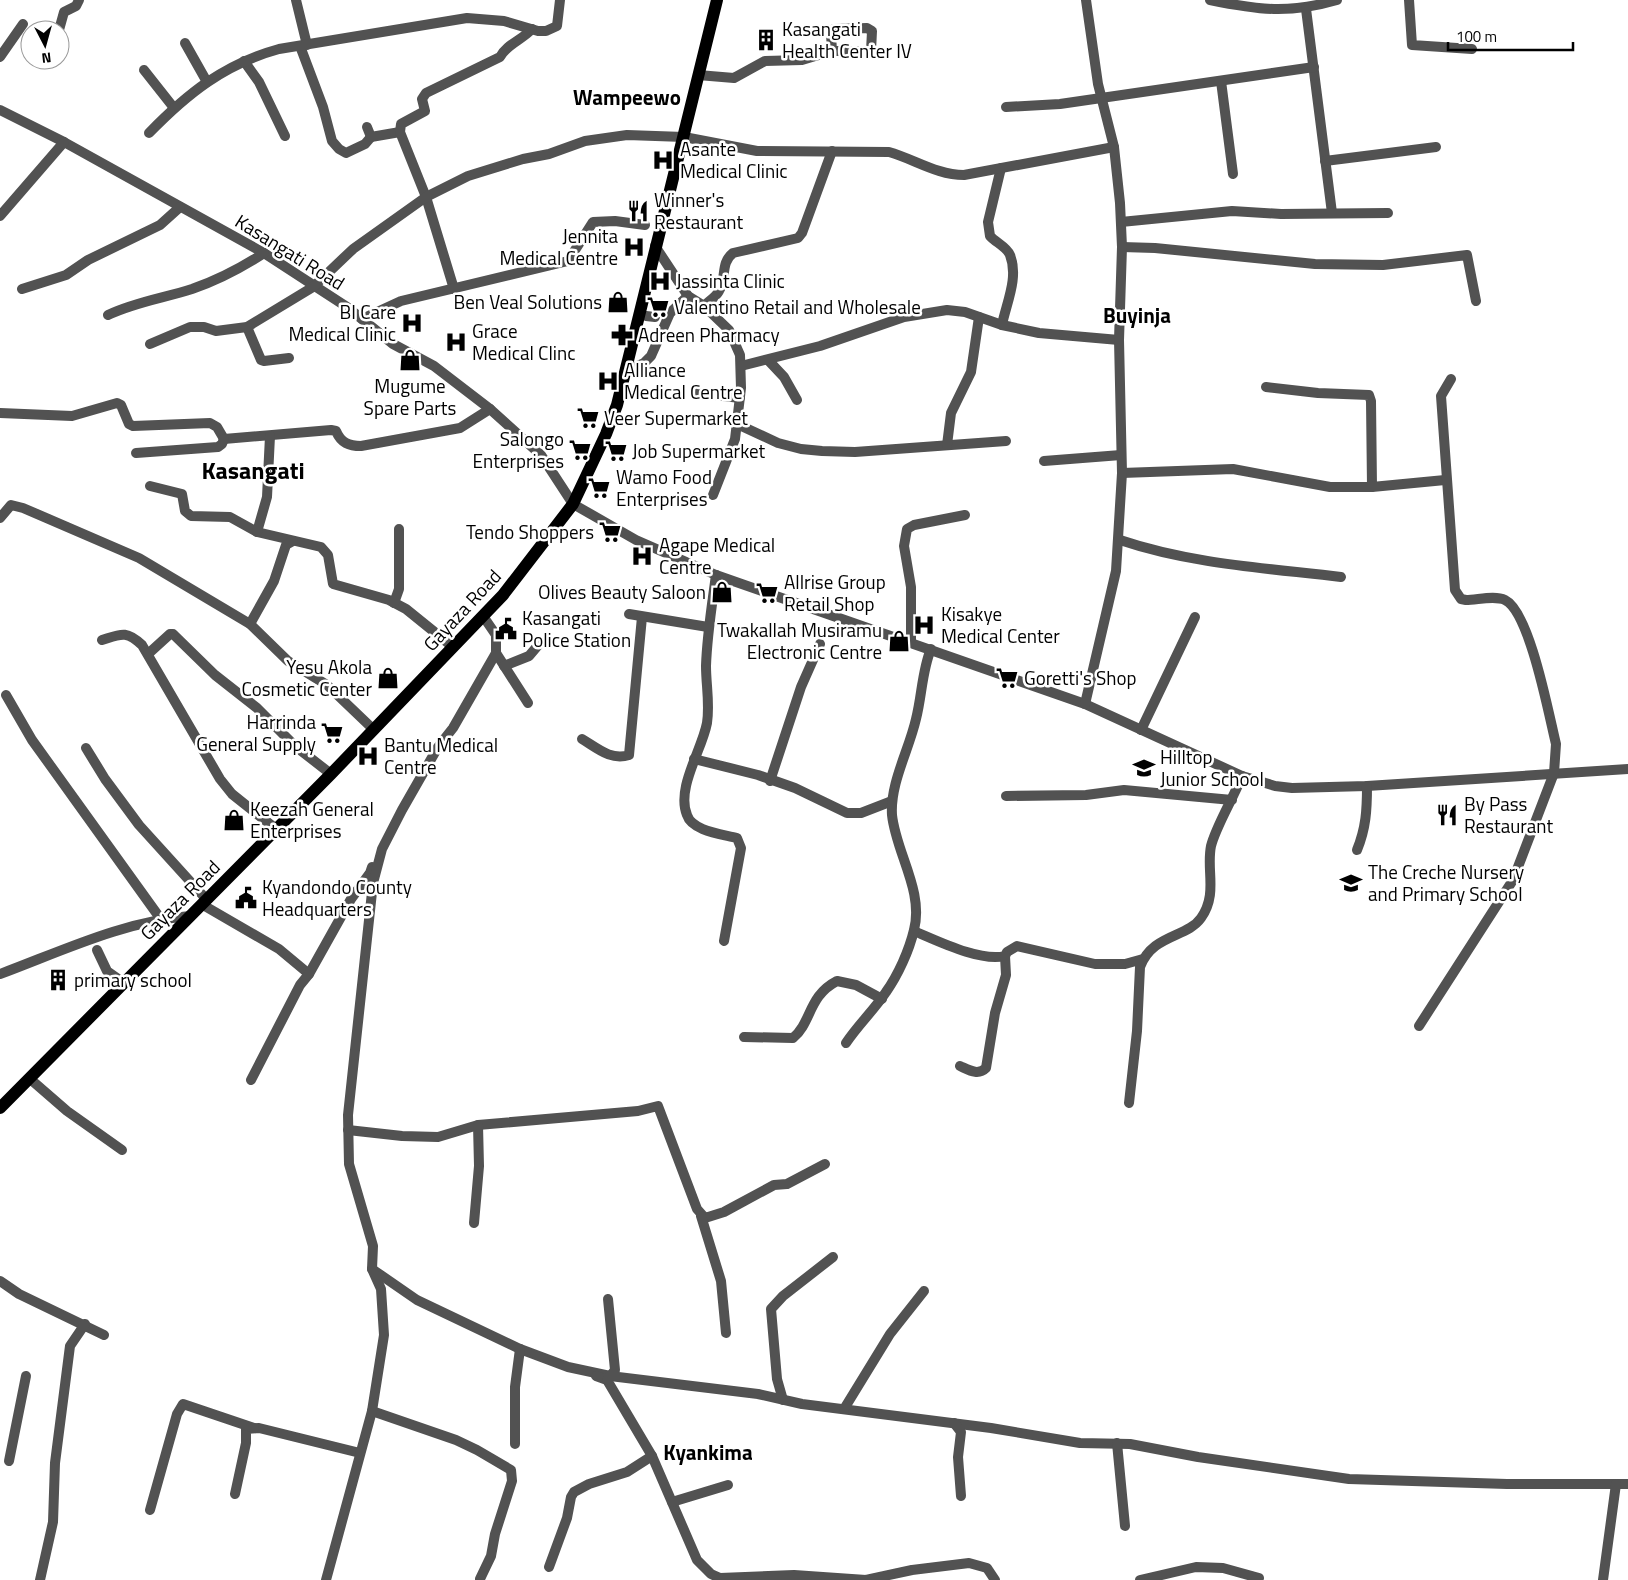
<svg xmlns="http://www.w3.org/2000/svg" width="1628" height="1580" font-family="'Titillium Web',sans-serif">
<style>
.lines{fill:none;stroke-linecap:round;stroke-linejoin:round}
.minor{stroke:#525252;stroke-width:10}
.major{stroke:#000;stroke-width:12}
.labels{text-anchor:middle;stroke-width:5;stroke-linejoin:round;paint-order:stroke}
.poi-label{font-size:19px;fill:#000;stroke:#fff;text-anchor:start}
.street-label{font-size:19px;fill:#000;stroke:#fff}
.quarter-label{font-size:21px;font-weight:bold;fill:#000;stroke:#fff}
.district-label{font-size:24px;font-weight:bold;fill:#000;stroke:#fff}
</style>
<rect width="100%" height="100%" fill="#fff"/>
<g class="lines">
<g class="minor">
<polyline points="296,0 307,45"/>
<path d="M1210,0c49,10 79,14 127,0"/>
<polyline points="1409,0 1412,45 1472,49"/>
<polyline points="1306,9 1332,213"/>
<polyline points="59,30 64,12 76,6 79,0"/>
<polyline points="185,43 207,82"/>
<polyline points="300,46 323,107 332,141 339,149 346,153 365,144 371,137"/>
<polyline points="0,57 23,24"/>
<polyline points="244,61 259,82 285,136"/>
<polyline points="144,70 174,108"/>
<polyline points="698,75 734,78 765,61 802,60 832,51 831,34 834,29 867,28 872,31 871,51 832,51"/>
<polyline points="1221,81 1233,174"/>
<polyline points="1006,107 1060,104 1314,67"/>
<polyline points="0,110 64,142 264,253 347,307 393,344 434,366 490,409 541,455 573,504 636,540 716,575 1085,704 1242,776 1275,786 1292,788 1367,786 1628,769"/>
<polyline points="367,127 371,137 400,132"/>
<path d="M149,133c38,-39 75,-69 130,-84l188,-31 37,3 34,10h8l11,-5 3,-26"/>
<polyline points="1325,161 1436,147"/>
<path d="M1001,168l-13,54 2,14c5,6 17,11 20,19 9,23 -4,49 -8,70"/>
<polyline points="0,216 64,142"/>
<polyline points="1121,222 1232,211 1281,214 1388,213"/>
<polyline points="655,246 688,296 704,306 729,330 740,355 741,388 735,439 713,495"/>
<polyline points="1122,247 1155,248 1315,264 1383,265 1467,255 1476,301"/>
<polyline points="22,289 66,275 88,260 160,225 180,207"/>
<path d="M454,289l-28,-92 -26,-65 1,-8 24,-13 -3,-12 4,-6 74,-36c7,-13 22,-17 32,-28"/>
<path d="M704,306c5,-5 12,-9 15,-15 8,-13 1,-28 14,-38l65,-15 4,-5 30,-82"/>
<path d="M108,315c27,-13 56,-17 84,-26 26,-9 49,-21 72,-36"/>
<polyline points="646,316 655,317"/>
<polyline points="362,319 401,301 568,261 593,222 615,221 645,225"/>
<polyline points="247,327 261,360 264,361 289,358"/>
<path d="M150,344l40,-17h14l12,4 31,-4 66,-40 40,-38 73,-52 42,-21 55,-17 26,-5 36,-13 42,-6 57,2 73,14 132,1c25,7 48,23 75,23l150,-28"/>
<polyline points="768,360 784,377 797,400"/>
<polyline points="741,366 820,346 904,317 947,310 965,312 1002,325 1039,333 1119,340"/>
<polyline points="626,371 644,363 651,356 670,313 688,296"/>
<polyline points="1266,387 1318,393 1369,395 1371,401 1372,487"/>
<polyline points="698,393 740,398"/>
<polyline points="0,413 72,416 117,403 121,405 129,424 133,426 210,423 217,427 224,439"/>
<polyline points="737,424 778,443 801,449 822,451 855,452 1006,441"/>
<path d="M224,439l107,-9 5,1c5,12 13,15 25,15l99,-18 30,-19"/>
<polyline points="947,445 951,413 971,372 979,317"/>
<polyline points="136,453 218,447 222,444 224,439"/>
<polyline points="1044,461 1121,455"/>
<polyline points="1122,473 1233,469 1330,487 1372,487 1445,480"/>
<polyline points="150,486 182,494 185,511 191,516 230,517 257,532 321,547 328,555 333,584 389,600 406,609 453,647"/>
<polyline points="0,518 11,505 23,508 139,558 250,624 288,661 327,685 373,729"/>
<polyline points="257,532 267,497 270,436"/>
<path d="M1120,540c71,24 146,28 221,37"/>
<path d="M716,575c-4,30 -9,60 -10,91 0,19 4,38 1,57 -5,27 -31,65 -20,92 5,16 35,19 50,23l4,10 -17,93"/>
<polyline points="394,603 399,589 399,529"/>
<polyline points="629,614 708,627"/>
<polyline points="250,624 274,581 286,545 293,541"/>
<path d="M102,640c19,-6 24,-10 40,5l78,134 12,15 44,35"/>
<polyline points="911,642 911,587 904,546 907,529 914,525 965,515"/>
<polyline points="496,653 528,703"/>
<polyline points="148,654 170,634 173,634 215,675 257,708 295,746 331,774"/>
<polyline points="504,666 529,656 540,643"/>
<polyline points="6,695 32,740 160,918"/>
<polyline points="1085,704 1116,571 1122,473 1119,340 1122,247 1120,203 1114,147 1098,84 1086,0"/>
<polyline points="1141,730 1195,617"/>
<path d="M582,739c15,9 29,22 47,16l13,-138"/>
<polyline points="86,748 105,779 139,825 207,900"/>
<polyline points="694,759 758,775 795,788 847,813 861,813 892,801"/>
<polyline points="770,781 801,687 820,644"/>
<polyline points="1006,796 1086,795 1124,790 1232,800"/>
<path d="M1357,850c9,-22 10,-40 10,-64"/>
<polyline points="203,905 279,949 309,974"/>
<path d="M914,931c24,10 66,31 91,25l2,-4 10,-6 78,18h30l18,-5"/>
<polyline points="97,950 107,971 124,983"/>
<path d="M0,974c62,-23 124,-53 190,-58"/>
<path d="M1419,1026l94,-146 41,-107 2,-29c-7,-28 -26,-132 -51,-144 -10,-5 -28,0 -39,0l-5,-1 -6,-9 -14,-194 10,-17"/>
<path d="M744,1037l49,1c19,-16 15,-42 44,-57l19,4 26,14"/>
<path d="M846,1043c12,-18 28,-33 40,-51 12,-17 23,-41 28,-62 10,-39 -18,-77 -22,-115 -2,-32 17,-65 24,-96 6,-23 6,-49 15,-70"/>
<path d="M960,1066c9,4 18,10 26,2l9,-55 11,-38 -1,-19"/>
<polyline points="29,1078 67,1111 122,1150"/>
<polyline points="251,1080 300,985 309,974 351,899 370,873 372,867"/>
<path d="M1129,1103l8,-72 3,-64c12,-33 47,-29 61,-49 17,-24 5,-48 10,-72 5,-20 23,-49 31,-70"/>
<polyline points="348,1130 402,1136 438,1137 478,1125 638,1111 658,1106 697,1209 705,1218 724,1212 774,1185 787,1184 825,1164"/>
<polyline points="701,1216 721,1281 726,1333"/>
<polyline points="474,1223 479,1166 478,1125"/>
<polyline points="372,1269 417,1300 520,1349 568,1367 610,1376 758,1394 802,1404 991,1428 1080,1443 1130,1444 1198,1457 1349,1479 1507,1484 1628,1484"/>
<polyline points="0,1281 19,1294 104,1335"/>
<polyline points="596,1376 607,1380 652,1456 697,1560 711,1574 720,1578 794,1575 866,1580 912,1570 969,1563 987,1568 995,1580"/>
<polyline points="607,1380 615,1370 608,1299"/>
<polyline points="783,1400 777,1379 771,1309 783,1296 833,1257"/>
<polyline points="844,1409 890,1334 924,1291"/>
<polyline points="372,1411 456,1440 477,1450 511,1470 512,1481 495,1534 491,1556 480,1579"/>
<polyline points="954,1423 961,1432 958,1457 961,1496"/>
<polyline points="1117,1443 1125,1526"/>
<polyline points="515,1444 515,1387 520,1349"/>
<polyline points="9,1461 26,1376"/>
<polyline points="235,1494 246,1443 246,1429 259,1428 360,1453"/>
<polyline points="672,1502 728,1485"/>
<polyline points="150,1510 177,1414 183,1404 254,1428"/>
<polyline points="549,1567 567,1518 571,1497 574,1492 589,1484 627,1472 652,1456"/>
<polyline points="40,1580 53,1522 55,1463 70,1346 85,1324"/>
<polyline points="326,1580 372,1411 384,1335 381,1289 372,1269 373,1246 349,1164 348,1115 373,883 382,849 402,810 438,747 453,728 496,653 496,635 483,616"/>
<polyline points="1140,1580 1196,1567 1223,1568 1259,1578"/>
<polyline points="1603,1580 1616,1484"/>
</g>
<polyline class="major" points="0,1108 331,774 503,595 573,504 606,434 617,405 717,0"/>
</g>
<defs>
<g id="building-bare" transform="scale(1.725)"><path d="M-4-6H4V6H1V3H-1V6H-4ZM-2.5-4.3h1.7v1.8h-1.7ZM.8-4.3h1.7v1.8H.8ZM-2.5-1h1.7V.8h-1.7ZM.8-1h1.7V.8H.8Z" fill="#000" stroke="#fff" stroke-width="2.5" paint-order="stroke"/></g>
<g id="hospital-bare" transform="scale(1.725)"><path d="M-5-5h3v3.5h4V-5h3V5h-3V1.5h-4V5h-3Z" fill="#000" stroke="#fff" stroke-width="2.5" paint-order="stroke"/></g>
<g id="restaurant-bare" transform="scale(1.725)"><path d="M-5-6h1v4h1v-4h1v4h1v-4h1v5L-1.5 .5V6h-2V.5L-5-1ZM5-6V6H3V1.5H1.5Q1.5-4 5-6Z" fill="#000" stroke="#fff" stroke-width="2.5" paint-order="stroke"/></g>
<g id="shop-bare" transform="scale(1.725)"><path d="M-5-2.5h2.3a2.7 3.5 0 0 1 5.4 0H5L5.5 6h-11ZM-1.5-2.5h3a1.5 2.3 0 0 0-3 0Z" fill="#000" stroke="#fff" stroke-width="2.5" paint-order="stroke"/></g>
<g id="supermarket-bare" transform="scale(1.725)"><path d="M-6-5.5h2.5l.6 2H6L4.5 2H-2.5L-4.4-4H-6ZM-1.5 3.2a1.3 1.3 0 1 0 .1 0ZM3 3.2a1.3 1.3 0 1 0 .1 0Z" fill="#000" stroke="#fff" stroke-width="2.5" paint-order="stroke"/></g>
<g id="pharmacy-bare" transform="scale(1.725)"><path d="M-2-6h4v4h4v4h-4v4h-4v-4h-4v-4h4Z" fill="#000" stroke="#fff" stroke-width="2.5" paint-order="stroke"/></g>
<g id="civic-bare" transform="scale(1.725)"><path d="M-.6-6.5H3V-4.5H.6V-3L4-1V1h2V6H-6V1h2V-1L-.6-3ZM-1.2 2.5V6h2.4V2.5Z" fill="#000" stroke="#fff" stroke-width="2.5" paint-order="stroke"/></g>
<g id="school-bare" transform="scale(1.725)"><path d="M0-5L7-2L0 1L-7-2ZM-4 1L0 2.5L4 1V4Q0 6-4 4Z" fill="#000" stroke="#fff" stroke-width="2.5" paint-order="stroke"/></g>
</defs>
<g fill-rule="evenodd">
<use href="#building-bare" x="766" y="40"/>
<use href="#hospital-bare" x="663" y="160"/>
<use href="#restaurant-bare" x="638" y="211"/>
<use href="#hospital-bare" x="634" y="247"/>
<use href="#hospital-bare" x="660" y="281"/>
<use href="#shop-bare" x="618" y="302"/>
<use href="#supermarket-bare" x="658" y="307"/>
<use href="#hospital-bare" x="412" y="323"/>
<use href="#pharmacy-bare" x="622" y="335"/>
<use href="#hospital-bare" x="456" y="342"/>
<use href="#shop-bare" x="410" y="360"/>
<use href="#hospital-bare" x="608" y="381"/>
<use href="#supermarket-bare" x="588" y="418"/>
<use href="#supermarket-bare" x="580" y="450"/>
<use href="#supermarket-bare" x="616" y="451"/>
<use href="#supermarket-bare" x="599" y="488"/>
<use href="#supermarket-bare" x="610" y="532"/>
<use href="#hospital-bare" x="642" y="556"/>
<use href="#shop-bare" x="722" y="592"/>
<use href="#supermarket-bare" x="767" y="593"/>
<use href="#hospital-bare" x="924" y="625"/>
<use href="#civic-bare" x="506" y="629"/>
<use href="#shop-bare" x="899" y="641"/>
<use href="#shop-bare" x="388" y="678"/>
<use href="#supermarket-bare" x="1007" y="678"/>
<use href="#supermarket-bare" x="332" y="733"/>
<use href="#hospital-bare" x="368" y="756"/>
<use href="#school-bare" x="1144" y="768"/>
<use href="#restaurant-bare" x="1447" y="815"/>
<use href="#shop-bare" x="234" y="820"/>
<use href="#school-bare" x="1351" y="883"/>
<use href="#civic-bare" x="246" y="898"/>
<use href="#building-bare" x="58" y="980"/>
</g>
<g class="labels">
<g class="poi-label">
<text x="782" y="36">Kasangati<tspan x="782" dy="22">Health Center IV</tspan></text>
<text x="680" y="156">Asante<tspan x="680" dy="22">Medical Clinic</tspan></text>
<text x="654" y="207">Winner's<tspan x="654" dy="22">Restaurant</tspan></text>
<text x="618" y="243" text-anchor="end">Jennita<tspan x="618" dy="22">Medical Centre</tspan></text>
<text x="676" y="288">Jassinta Clinic</text>
<text x="602" y="309" text-anchor="end">Ben Veal Solutions</text>
<text x="674" y="314">Valentino Retail and Wholesale</text>
<text x="396" y="319" text-anchor="end">BI Care<tspan x="396" dy="22">Medical Clinic</tspan></text>
<text x="472" y="338">Grace<tspan x="472" dy="22">Medical Clinc</tspan></text>
<text x="638" y="342">Adreen Pharmacy</text>
<text x="624" y="377">Alliance<tspan x="624" dy="22">Medical Centre</tspan></text>
<text x="410" y="393" text-anchor="middle">Mugume<tspan x="410" dy="22">Spare Parts</tspan></text>
<text x="604" y="425">Veer Supermarket</text>
<text x="564" y="446" text-anchor="end">Salongo<tspan x="564" dy="22">Enterprises</tspan></text>
<text x="632" y="458">Job Supermarket</text>
<text x="616" y="484">Wamo Food<tspan x="616" dy="22">Enterprises</tspan></text>
<text x="594" y="539" text-anchor="end">Tendo Shoppers</text>
<text x="659" y="552">Agape Medical<tspan x="659" dy="22">Centre</tspan></text>
<text x="784" y="589">Allrise Group<tspan x="784" dy="22">Retail Shop</tspan></text>
<text x="706" y="599" text-anchor="end">Olives Beauty Saloon</text>
<text x="941" y="621">Kisakye<tspan x="941" dy="22">Medical Center</tspan></text>
<text x="522" y="625">Kasangati<tspan x="522" dy="22">Police Station</tspan></text>
<text x="882" y="637" text-anchor="end">Twakallah Musiramu<tspan x="882" dy="22">Electronic Centre</tspan></text>
<text x="372" y="674" text-anchor="end">Yesu Akola<tspan x="372" dy="22">Cosmetic Center</tspan></text>
<text x="1024" y="685">Goretti's Shop</text>
<text x="316" y="729" text-anchor="end">Harrinda<tspan x="316" dy="22">General Supply</tspan></text>
<text x="384" y="752">Bantu Medical<tspan x="384" dy="22">Centre</tspan></text>
<text x="1160" y="764">Hilltop<tspan x="1160" dy="22">Junior School</tspan></text>
<text x="1464" y="811">By Pass<tspan x="1464" dy="22">Restaurant</tspan></text>
<text x="250" y="816">Keezah General<tspan x="250" dy="22">Enterprises</tspan></text>
<text x="1368" y="879">The Creche Nursery<tspan x="1368" dy="22">and Primary School</tspan></text>
<text x="262" y="894">Kyandondo County<tspan x="262" dy="22">Headquarters</tspan></text>
<text x="74" y="987">primary school</text>
</g>
<g class="street-label">
<text transform="translate(290 252) rotate(32)" y="7">Kasangati Road</text>
<text transform="translate(462 610) rotate(-47)" y="7">Gayaza Road</text>
<text transform="translate(180 900) rotate(-45)" y="7">Gayaza Road</text>
</g>
<g class="quarter-label">
<text x="627" y="105">Wampeewo</text>
<text x="1137" y="323">Buyinja</text>
<text x="708" y="1460">Kyankima</text>
</g>
<g class="district-label">
<text x="253" y="479">Kasangati</text>
</g>
</g>
<g transform="translate(45 45) rotate(174)"><circle r="24" fill="#ffffff" stroke="#999999"/>
<path d="M0-4L9 19L0 12L-9 19Z" fill="#000000"/>
<text y="-8" font-size="14" font-weight="bold" text-anchor="middle" fill="#000000">N</text>
</g>
<path d="M1448 42v8h125v-8" fill="none" stroke="#000000" stroke-width="2.5"/>
<text x="1456" y="42" font-size="15" fill="#000000" stroke="#ffffff" stroke-width="4" paint-order="stroke">100 m</text>
</svg>
